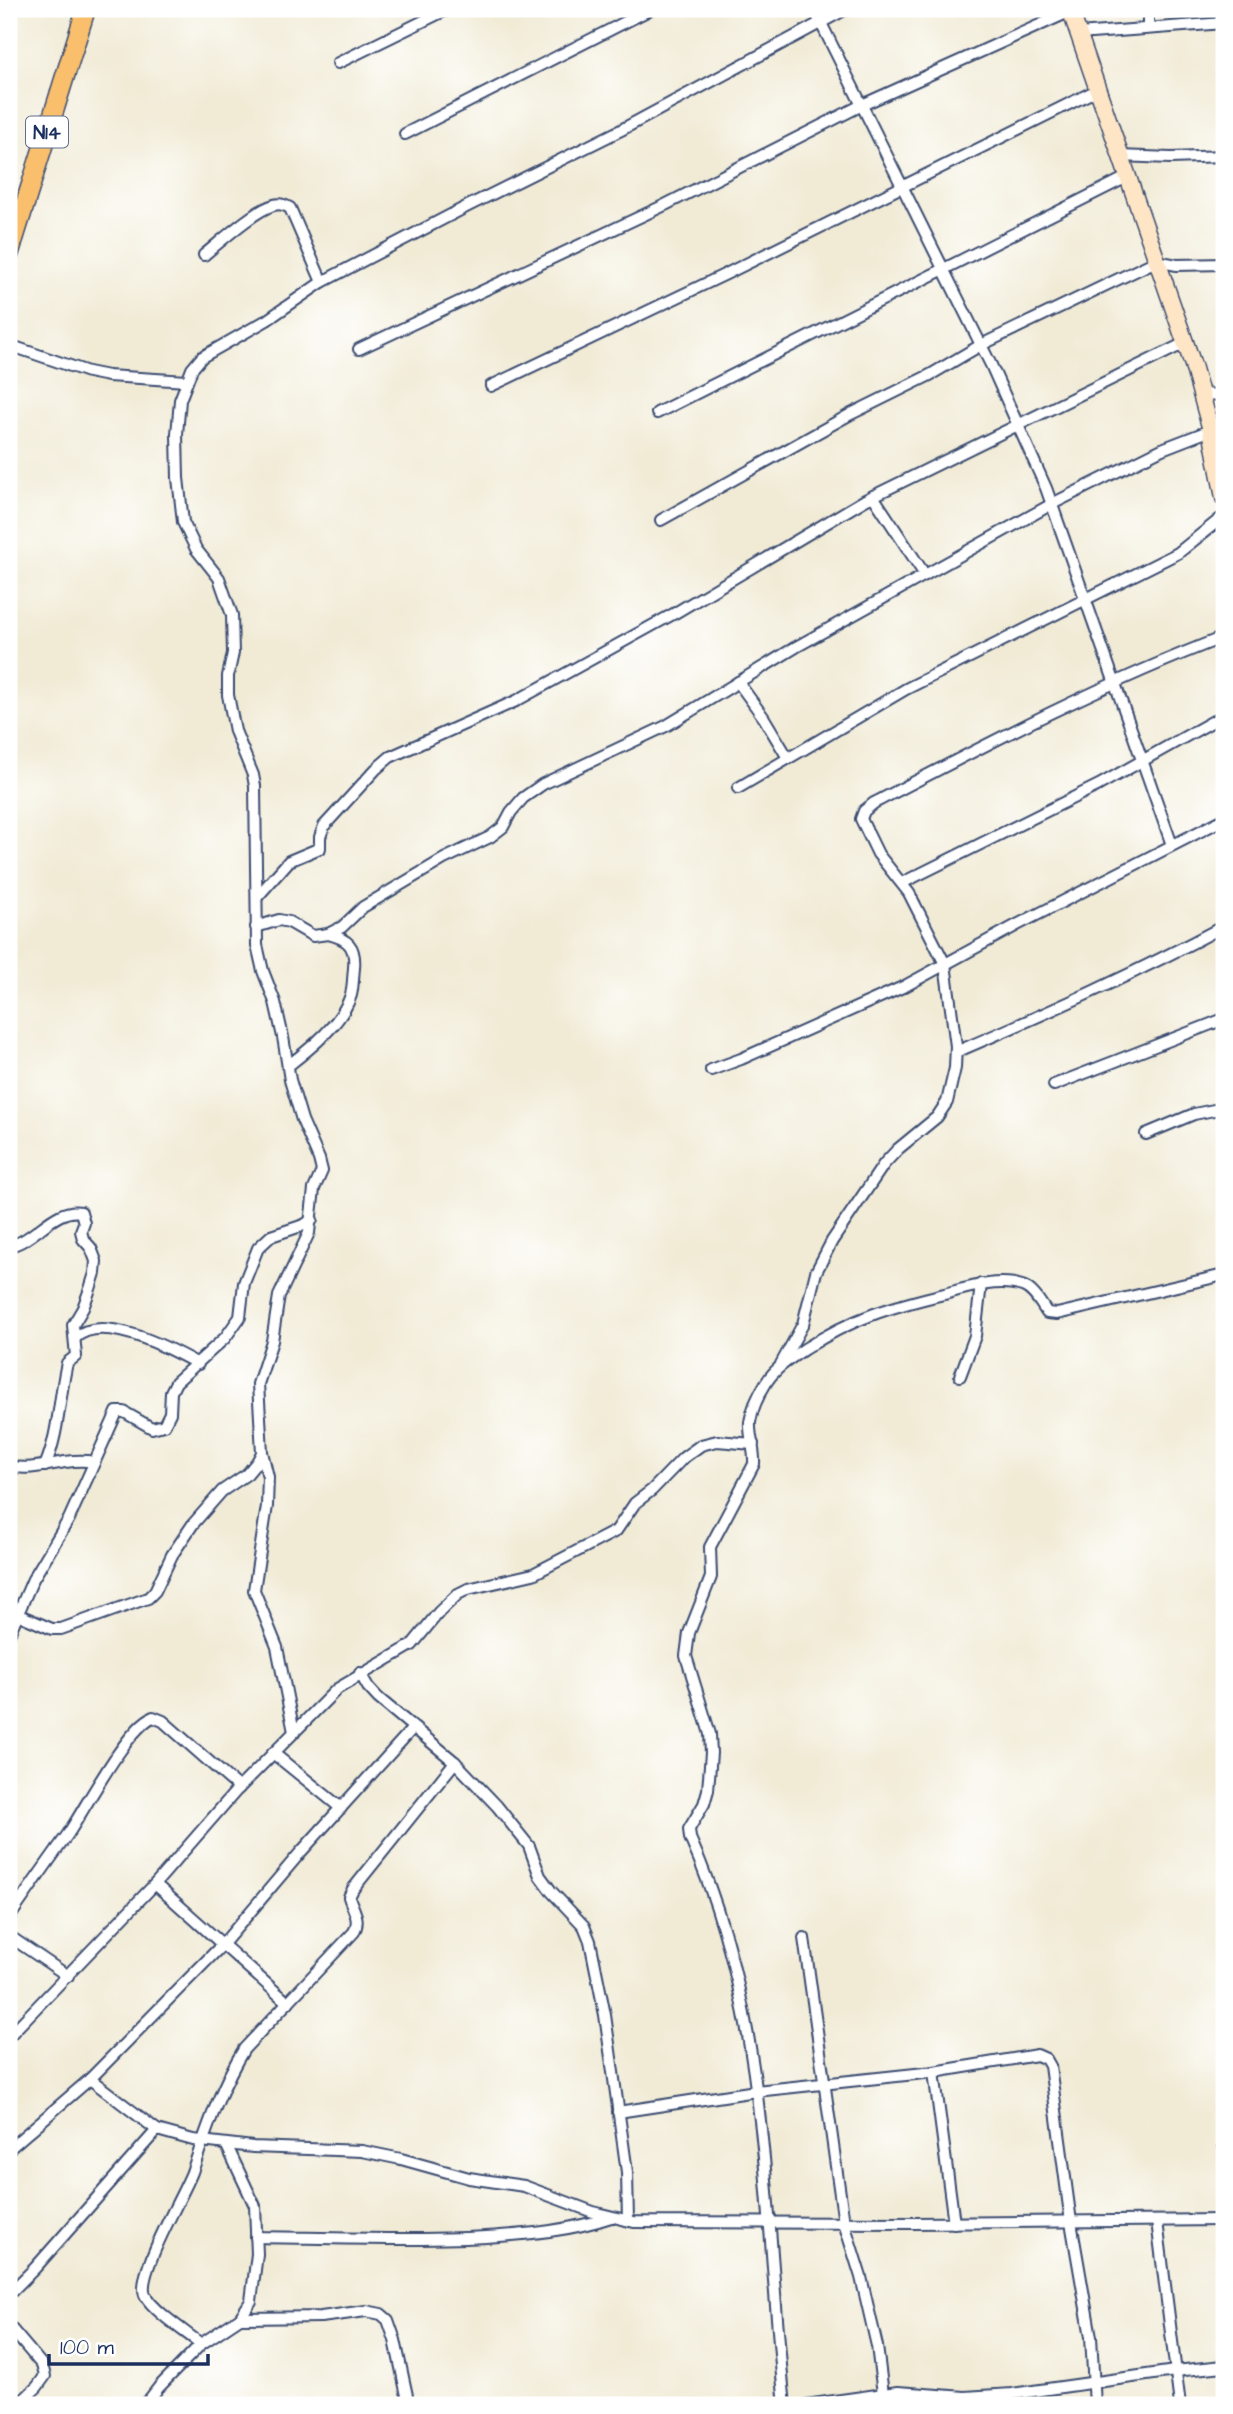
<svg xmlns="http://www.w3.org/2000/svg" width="1233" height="2414" font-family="'Architects Daughter',sans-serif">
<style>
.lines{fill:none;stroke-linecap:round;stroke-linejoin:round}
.minor-casing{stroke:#3b4b70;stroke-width:14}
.secondary-casing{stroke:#3b4b70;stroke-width:19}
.primary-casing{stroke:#3b4b70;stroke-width:21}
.minor{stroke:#fff;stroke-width:10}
.secondary{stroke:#fde5c5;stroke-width:16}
.primary{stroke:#f9bf6d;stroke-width:18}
.labels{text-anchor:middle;stroke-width:7;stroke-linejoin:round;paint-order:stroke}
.shield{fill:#fff;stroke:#5f6d8e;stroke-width:2}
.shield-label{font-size:19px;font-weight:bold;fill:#1b2f5e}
</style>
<rect width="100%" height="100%" fill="#fff"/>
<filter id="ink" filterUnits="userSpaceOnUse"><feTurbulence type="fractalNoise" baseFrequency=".0143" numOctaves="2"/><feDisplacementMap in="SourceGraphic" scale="14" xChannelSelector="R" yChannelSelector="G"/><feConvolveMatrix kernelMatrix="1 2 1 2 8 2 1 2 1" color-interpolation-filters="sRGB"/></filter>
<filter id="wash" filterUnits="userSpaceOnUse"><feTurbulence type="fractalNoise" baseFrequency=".00686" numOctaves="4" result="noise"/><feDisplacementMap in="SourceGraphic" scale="28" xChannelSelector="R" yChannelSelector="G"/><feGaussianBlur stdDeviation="1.57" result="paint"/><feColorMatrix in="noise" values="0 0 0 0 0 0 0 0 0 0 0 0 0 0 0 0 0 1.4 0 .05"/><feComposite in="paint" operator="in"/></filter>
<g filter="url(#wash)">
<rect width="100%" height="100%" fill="#f1ebd6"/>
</g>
<g filter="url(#ink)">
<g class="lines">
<g class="minor-casing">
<g id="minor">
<polyline points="814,9 991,365 1046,488 1172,845"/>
<polyline points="1148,27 1148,9"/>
<polyline points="1078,34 1224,23"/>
<polyline points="338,63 448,9"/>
<polyline points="405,134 651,9"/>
<polyline points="1119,156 1171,158 1224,156"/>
<path d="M204,255c16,-13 51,-45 70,-50 6,-2 11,0 16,3l32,74"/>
<polyline points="9,345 88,372 108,376 187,381"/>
<polyline points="359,349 665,205 862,105 1071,11"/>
<polyline points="491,386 726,274 1097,90"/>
<polyline points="1201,394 1224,395"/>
<polyline points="657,413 1127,177"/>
<polyline points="873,496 925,575"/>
<polyline points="661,520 851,414 930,375 981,345 1156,261 1177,265 1224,264"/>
<polyline points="738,682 764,718 788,758"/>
<polyline points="738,788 906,689 1178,553 1224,516"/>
<polyline points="902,883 1099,785 1224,715"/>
<polyline points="258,896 289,861 320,848 320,837 324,826 376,769 390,757 516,701 675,613 865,500 1185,343"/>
<polyline points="256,927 279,920 289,922 313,936 328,934 342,927 363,907 444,859 490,837 503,827 511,812 523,798 543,784 666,726 796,647 1052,504 1162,449 1211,430"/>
<path d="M956,1052c91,-39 181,-79 268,-126"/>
<path d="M289,1065c22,-17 53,-42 62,-70 2,-8 2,-18 3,-27 2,-22 -6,-29 -26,-34"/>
<polyline points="711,1070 741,1059 905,986 1017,925 1224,819"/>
<polyline points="1054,1085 1224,1019"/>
<polyline points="1146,1134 1194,1114 1224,1108"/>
<path d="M9,1246c26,-5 45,-39 72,-34l3,11 -3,8 2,8 8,9 5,13 -1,12 -5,16 -7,19 -10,17 3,31 -9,7c-8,34 -8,71 -22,103"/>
<path d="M75,1338c27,-26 96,11 123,26"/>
<path d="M781,1364l22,-40 13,-52 16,-31 52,-77 14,-15 39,-32 10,-15 8,-34 1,-22 -11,-82 -36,-71 -31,-39 -17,-35 3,-8 10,-8c115,-60 229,-120 350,-166"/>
<polyline points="960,1376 975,1336 981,1284"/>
<path d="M9,1466c29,7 57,-10 85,-4"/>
<polyline points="17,1614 52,1629 61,1629 148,1598 155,1591 172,1555 193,1524 222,1491 247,1474 257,1462 262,1453"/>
<polyline points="9,1634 33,1579 69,1519 117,1412 124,1412 152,1428 164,1425 170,1413 171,1392 176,1382 225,1338 240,1317 244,1283 258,1248 271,1236 304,1225 312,1220"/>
<polyline points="360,1673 368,1687 378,1698 455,1762 497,1806 529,1846 540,1876 551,1891 584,1926 590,1941 605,2015 627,2172 628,2221"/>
<polyline points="294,1732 277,1647 254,1590 267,1506 268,1477 262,1452 258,1384 272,1341 279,1296 309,1233 314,1189 322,1171 319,1159 302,1120 290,1080 283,1037 275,1002 263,971 257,945 255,786 253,775 235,731 228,695 228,676 233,653 232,615 219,578 196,549 183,522 178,478 177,434 180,400 192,369 202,357 267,320 322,282 468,206 621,130 846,9"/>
<polyline points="273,1753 341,1808"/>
<polyline points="155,1884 288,2003"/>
<path d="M9,1918c19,-28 39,-56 59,-84 18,-27 59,-106 85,-117l10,4 76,67"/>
<polyline points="9,1936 68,1976"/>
<polyline points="804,1938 844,2223 861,2277 877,2346 883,2394 880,2405"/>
<polyline points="9,2036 155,1884 236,1791 337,1689 412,1645 439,1612 458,1594 468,1589 533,1574 616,1531 635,1503 652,1490 683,1458 701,1445 717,1441 753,1444"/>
<polyline points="934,2072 954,2223"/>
<polyline points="90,2079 223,1944 300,1853 413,1728"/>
<polyline points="618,2112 756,2091 934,2072 1037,2055 1046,2059 1050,2066 1071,2222 1091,2337 1095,2405"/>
<polyline points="1224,2145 1224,2146"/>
<polyline points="9,2149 90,2079 157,2130 193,2140 253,2147 362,2151 401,2159 469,2178 524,2186 593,2212 634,2222 914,2223 1224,2220"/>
<polyline points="1157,2221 1180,2405"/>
<path d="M256,2237c76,1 153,4 230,0 44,-3 83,-6 125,-20"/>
<polyline points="9,2294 35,2268 157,2130"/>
<polyline points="240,2318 321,2317 366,2311 381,2314 388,2320 395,2340 409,2405"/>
<polyline points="9,2326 42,2365 45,2376 37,2387 18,2405"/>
<path d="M201,2344c-15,-12 -48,-33 -56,-49 -9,-21 38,-99 47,-123 15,-43 28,-84 52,-123l110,-117c7,-13 -1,-22 -5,-35l4,-8 102,-127"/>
<polyline points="145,2405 159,2387 201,2344 240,2318 251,2301 257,2254 255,2206 226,2144"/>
<path d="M785,2405c-21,-190 -15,-389 -95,-567l-1,-9 15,-25 4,-14 3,-37 -1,-19 -24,-78 3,-23 22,-56 -1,-30 44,-83c1,-14 -5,-28 -4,-42 2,-13 9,-28 16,-39 9,-15 25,-25 40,-35 47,-30 84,-41 138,-54 22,-6 55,-16 78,-8 11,3 19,18 25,27l10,1 167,-39"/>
<polyline points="806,2405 898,2392 965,2397 1012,2394 1175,2371 1224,2366"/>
</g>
</g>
<g class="secondary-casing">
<polyline id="secondary" points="1070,9 1193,365 1211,430 1224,498"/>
</g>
<g class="primary-casing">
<polyline id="primary" points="9,255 86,9"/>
</g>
<use href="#minor" class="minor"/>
<use href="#secondary" class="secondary"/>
<use href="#primary" class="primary"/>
</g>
</g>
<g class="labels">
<rect class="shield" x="26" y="116.5" width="42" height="31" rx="5"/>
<g class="shield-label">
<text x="47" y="139">N14</text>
</g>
</g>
<rect width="1233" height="2414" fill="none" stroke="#fff" stroke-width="35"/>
<path d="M49 2354v10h159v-10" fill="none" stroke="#1b2f5e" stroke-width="3.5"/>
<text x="60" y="2354" font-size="21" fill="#1b2f5e" stroke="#ffffff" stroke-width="5" paint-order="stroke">100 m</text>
</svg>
